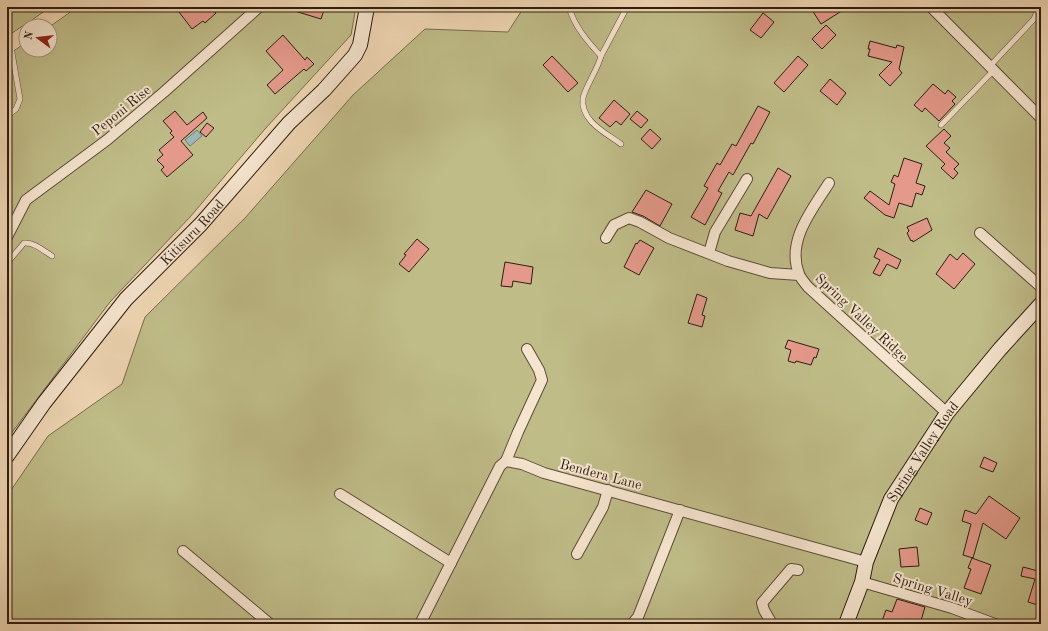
<svg xmlns="http://www.w3.org/2000/svg" width="1048" height="631" font-family="'Old Standard TT',serif">
<style>
.green{fill:#bfbc88;stroke:#766d4c;fill-rule:evenodd}
.water{fill:#9fb6b8;stroke:#727975}
.building{fill:#e4998a;stroke:#2e1e11}
.lines{fill:none;stroke-linecap:round;stroke-linejoin:round}
.lane-casing{stroke:#5e4c3a;stroke-width:6}
.street-casing{stroke:#5e4c3a;stroke-width:12}
.secondary-casing{stroke:#2e1e11;stroke-width:16}
.primary-casing{stroke:#2e1e11;stroke-width:16}
.lane{stroke:#f5e4ce;stroke-width:5}
.street{stroke:#f5e4ce;stroke-width:10}
.secondary{stroke:#f5e4ce;stroke-width:14}
.primary{stroke:#efd6b3;stroke-width:15}
.labels{text-anchor:middle;stroke-width:4;stroke-linejoin:round;paint-order:stroke}
.street-label{font-size:14px;fill:#2e1e11;stroke:#f5e4ce}
</style>
<rect width="100%" height="100%" fill="#efd6b3"/>
<filter id="stains"><feTurbulence type="fractalNoise" baseFrequency=".005" numOctaves="4"/><feColorMatrix values="0 0 0 0 .2 0 0 0 0 .09 0 0 0 0 .02 0 0 0 .5 -.17"/></filter>
<radialGradient id="worn" r=".72"><stop offset=".6" stop-color="#630" stop-opacity="0"/><stop offset="1" stop-color="#630" stop-opacity=".3"/></radialGradient>
<g class="green">
<path d="M7,7h349l-5,28 -86,94 -75,88 -80,85 -103,137zM26,26h24v24h-24z"/>
<polygon points="524,7 1041,7 1041,624 7,624 7,496 48,436 122,384 145,317 245,218 353,95 425,29 508,32"/>
</g>
<polygon class="water" points="197,130 202,136 190,146 185,140"/>
<g class="building">
<polygon points="186,7 212,7 216,13 205,23 203,21 192,29 179,12"/>
<polygon points="288,7 325,7 321,19 288,9"/>
<polygon points="816,7 848,7 821,24 812,10"/>
<polygon points="763,13 774,22 761,38 750,30"/>
<polygon points="826,25 836,35 822,49 812,39"/>
<polygon points="283,35 305,60 307,57 314,64 306,71 304,69 275,94 267,85 283,70 266,51"/>
<polygon points="870,41 896,48 897,45 904,47 899,69 902,73 890,86 879,75 892,62 868,56 870,49 868,49"/>
<polygon points="552,56 578,83 568,92 543,65"/>
<polygon points="798,56 808,65 784,92 774,83"/>
<polygon points="830,79 846,93 837,105 820,91"/>
<polygon points="933,84 945,94 948,90 956,97 952,101 955,104 939,121 925,108 922,112 914,105"/>
<polygon points="614,100 630,114 621,125 616,121 610,127 599,118"/>
<polygon points="758,106 770,112 753,144 751,143 733,175 729,172 718,191 722,193 705,225 691,217 708,188 704,186 717,163 720,165 732,144 736,146"/>
<polygon points="175,111 187,125 203,112 207,118 181,141 193,155 167,177 161,170 164,167 157,160 163,155 159,150 174,137 170,133 172,131 163,121"/>
<polygon points="637,111 648,120 641,128 630,119"/>
<polygon points="207,123 214,128 206,137 200,132"/>
<polygon points="650,129 661,139 652,149 641,139"/>
<polygon points="944,129 951,136 944,143 950,148 946,152 959,164 954,169 958,173 953,179 941,168 945,164 926,146"/>
<polygon points="904,158 922,164 916,183 925,186 922,195 916,193 912,207 899,203 894,218 885,215 864,198 870,191 889,205 895,184 891,182 894,175 898,177"/>
<polygon points="778,168 791,176 767,219 759,214 753,236 735,230 740,213 751,216"/>
<polygon points="646,190 672,204 660,226 643,216 632,212"/>
<polygon points="927,218 932,230 913,242 912,240 911,241 907,233 909,231 907,227"/>
<polygon points="417,239 429,249 409,272 399,264 406,255 404,254"/>
<polygon points="640,240 654,248 639,275 624,267 636,243 637,244"/>
<polygon points="878,248 901,260 897,269 887,264 880,276 873,273 880,260 874,257"/>
<polygon points="963,253 975,264 954,289 936,274 950,254 957,260"/>
<polygon points="505,262 533,267 531,284 513,281 512,287 501,286"/>
<polygon points="697,294 707,298 702,315 705,316 702,327 688,323"/>
<polygon points="788,340 819,349 816,358 814,357 811,365 796,361 795,363 788,361 791,350 785,348"/>
<polygon points="984,457 997,463 993,472 980,467"/>
<polygon points="989,496 1020,518 1006,539 983,523 973,558 963,555 971,524 962,521 965,510 976,514"/>
<polygon points="920,508 932,513 927,525 915,520"/>
<polygon points="917,547 919,566 901,567 899,549"/>
<polygon points="972,558 991,565 981,594 964,588 971,569 968,568"/>
<polygon points="1023,567 1038,571 1039,568 1041,568 1041,606 1028,602 1035,579 1021,576"/>
<polygon points="897,599 925,607 920,624 890,624 882,621 886,610 892,612"/>
</g>
<g class="lines">
<g class="lane-casing">
<g id="lane">
<path d="M569,7c5,19 19,35 32,49 -3,13 -16,31 -18,42 -3,23 23,35 38,46"/>
<polyline points="601,56 627,7"/>
<polyline points="990,66 1034,19 1039,7"/>
<polyline points="7,116 16,109 20,99 11,47"/>
<polyline points="941,125 994,70"/>
<path d="M7,263l17,-20c10,-1 20,8 28,13"/>
</g>
</g>
<g class="street-casing">
<g id="street">
<polyline points="931,7 1041,118"/>
<path d="M829,183c-17,27 -43,58 -30,91 2,5 6,9 9,13l139,126"/>
<polyline points="980,233 1041,287"/>
<polyline points="7,237 26,200 107,140 164,92 259,7"/>
<polyline points="606,238 614,225 629,218 640,222 669,238 728,261 770,273 799,275"/>
<polyline points="709,253 715,232 747,179"/>
<polyline points="506,461 518,432 542,380 539,370 527,349"/>
<polyline points="340,494 451,563"/>
<polyline points="183,551 270,624"/>
<polyline points="577,554 603,507 608,490"/>
<polyline points="862,582 952,608 995,624"/>
<polyline points="420,624 500,466 506,461 522,464 544,473 866,562"/>
<polyline points="632,624 638,617 680,510"/>
<polyline points="772,624 764,610 762,603 791,569 798,570"/>
</g>
</g>
<g class="secondary-casing">
<g id="secondary">
<path id="s1" d="M7,456l37,-53 82,-104 75,-75 88,-101 35,-33 31,-35 5,-10 7,-38"/>
<path id="s2" d="M846,624l16,-42 4,-20 25,-63 56,-86 53,-64 41,-45"/>
</g>
</g>
<g class="primary-casing">
<g id="primary">
<polyline points="37,26 64,7"/>
<polyline points="7,46 26,33"/>
</g>
</g>
<use href="#lane" class="lane"/>
<use href="#street" class="street"/>
<use href="#secondary" class="secondary"/>
<use href="#primary" class="primary"/>
</g>
<g class="labels">
<g class="street-label">
<text transform="translate(121 110) rotate(-39)" y="5">Peponi Rise</text>
<text dy="5" stroke="none"><textPath href="#s1" startOffset="291">Kitisuru Road</textPath></text>
<text transform="translate(862 317) rotate(43)" y="5">Spring Valley Ridge</text>
<text dy="5" stroke="none"><textPath href="#s2" startOffset="190">Spring Valley Road</textPath></text>
<text transform="translate(601 474) rotate(15)" y="5">Bendera Lane</text>
<text transform="translate(933 589) rotate(17)" y="5">Spring Valley</text>
</g>
</g>
<rect width="1048" height="631" fill="none" stroke="#efd6b3" stroke-width="24"/>
<rect x="8" y="8" width="1032" height="615" fill="none" stroke="#2e1e11" stroke-width="2"/>
<rect x="12" y="12" width="1024" height="607" fill="none" stroke="#2e1e11"/>
<g transform="translate(38 38) rotate(285)"><circle r="19" fill="#f5e4ce" stroke="#a59582"/>
<path d="M0-3L7 15L0 10L-7 15Z" fill="#8f2418"/>
<text y="-6" font-size="11" font-weight="bold" text-anchor="middle" fill="#2e1e11">N</text>
</g>
<rect width="100%" height="100%" filter="url(#stains)"/>
<rect width="100%" height="100%" fill="url(#worn)"/>
</svg>
